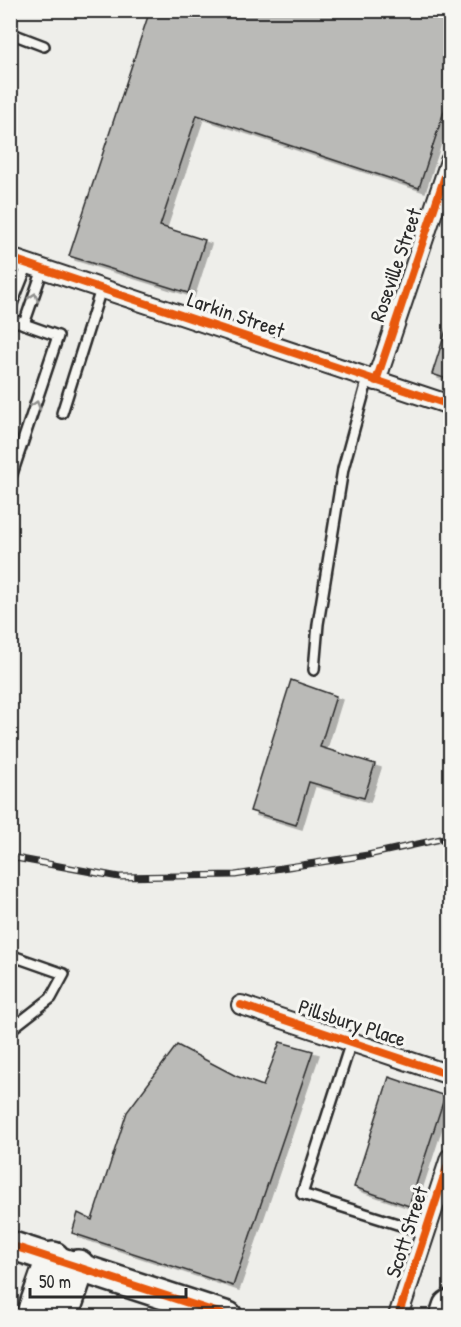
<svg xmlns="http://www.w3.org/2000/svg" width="461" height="1327" font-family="'Patrick Hand',sans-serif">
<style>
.building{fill:#babab7;stroke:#2b2b2b;stroke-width:1.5;filter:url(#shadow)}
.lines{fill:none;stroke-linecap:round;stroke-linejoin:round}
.lane-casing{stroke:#2b2b2b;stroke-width:14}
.street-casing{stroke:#2b2b2b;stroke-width:22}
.secondary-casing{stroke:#2b2b2b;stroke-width:32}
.highway-casing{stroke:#2b2b2b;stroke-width:38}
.lane{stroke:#f6f6f2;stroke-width:9}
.street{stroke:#f6f6f2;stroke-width:18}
.secondary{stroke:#f6f6f2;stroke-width:27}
.highway{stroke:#f6f6f2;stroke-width:33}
.rail-casing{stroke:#2b2b2b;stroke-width:7}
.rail{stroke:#f6f6f2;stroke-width:4.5;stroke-dasharray:14;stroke-linecap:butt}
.cycleway-casing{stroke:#f6f6f2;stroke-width:11}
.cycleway{stroke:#e8590c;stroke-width:8}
.oneway{stroke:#90908e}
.labels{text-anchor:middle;stroke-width:6;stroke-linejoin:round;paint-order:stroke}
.street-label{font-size:21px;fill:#2b2b2b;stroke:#f6f6f2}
</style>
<defs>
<filter id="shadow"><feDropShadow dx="6" dy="4" stdDeviation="0" flood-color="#0004"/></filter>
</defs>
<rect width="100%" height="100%" fill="#eeeeea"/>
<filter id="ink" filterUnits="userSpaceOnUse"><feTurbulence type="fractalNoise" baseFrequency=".0167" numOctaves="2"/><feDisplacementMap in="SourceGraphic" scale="12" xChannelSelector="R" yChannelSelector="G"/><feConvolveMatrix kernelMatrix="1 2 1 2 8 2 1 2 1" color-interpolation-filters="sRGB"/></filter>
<g filter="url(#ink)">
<g class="building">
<polygon points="150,10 450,10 450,93 419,188 197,115 160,226 205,240 188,293 69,256"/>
<polygon points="447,327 450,328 450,380 432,374"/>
<polygon points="291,680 336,696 320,747 375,764 364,798 309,782 296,825 250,811"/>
<polygon points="280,1042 313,1051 233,1286 72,1233 78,1213 92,1220 127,1112 177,1045 236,1076 263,1086"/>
<polygon points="389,1077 445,1096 409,1206 354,1187"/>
</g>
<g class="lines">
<g class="lane-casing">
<g id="lane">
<polyline points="10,33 44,46"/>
<polyline points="10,309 28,264"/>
<polyline points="10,319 58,336 10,480"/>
<polyline points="24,324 43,269"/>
<polyline points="62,413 101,289"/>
<polyline points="314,670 318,624 343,469 368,378"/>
<polyline points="10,955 64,974 51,998 10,1030"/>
<polyline points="351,1042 302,1194 426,1233"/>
</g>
</g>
<g class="street-casing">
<g id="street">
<polyline points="10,258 450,405"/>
<polyline points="376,381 450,161"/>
<polyline points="241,1005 450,1075"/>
<polyline points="398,1316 450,1158"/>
</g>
</g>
<g class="secondary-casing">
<polyline id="secondary" points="10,1245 228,1316"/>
</g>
<g class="highway-casing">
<g id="highway">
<polyline points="33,1316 53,1259"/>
<polyline points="61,1316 78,1267"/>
<polyline points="447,1316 450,1307"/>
</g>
</g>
<use href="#lane" class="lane"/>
<use href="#street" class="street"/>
<use href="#secondary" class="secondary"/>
<use href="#highway" class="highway"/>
<g class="rail-casing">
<polyline id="rail" points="10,857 119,877 235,875 368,855 450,837"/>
</g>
<use href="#rail" class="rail"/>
<g class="cycleway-casing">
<g id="cycleway">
<polyline points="10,258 450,405"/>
<polyline points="376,381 450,161"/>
<polyline points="241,1005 450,1075"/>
<polyline points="10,1245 228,1316"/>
<polyline points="398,1316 450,1158"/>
</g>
</g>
<use href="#cycleway" class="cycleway"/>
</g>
<defs><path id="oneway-chevron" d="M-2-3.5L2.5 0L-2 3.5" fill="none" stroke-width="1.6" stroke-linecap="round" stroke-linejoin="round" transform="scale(1.5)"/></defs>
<g class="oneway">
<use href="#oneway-chevron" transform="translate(34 297) rotate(-71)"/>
<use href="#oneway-chevron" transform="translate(36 405) rotate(-72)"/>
</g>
</g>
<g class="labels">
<g class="street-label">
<text transform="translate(396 265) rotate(-71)" y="7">Roseville Street</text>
<text transform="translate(236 315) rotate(19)" y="7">Larkin Street</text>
<text transform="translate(352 1023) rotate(18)" y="7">Pillsbury Place</text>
<text transform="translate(407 1232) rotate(-72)" y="7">Scott Street</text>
</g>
</g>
<rect width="461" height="1327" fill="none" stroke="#f6f6f2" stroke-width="36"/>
<rect x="18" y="18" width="425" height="1291" fill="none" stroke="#2b2b2b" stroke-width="2" filter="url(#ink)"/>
<path d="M30 1288v9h156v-9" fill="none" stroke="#2b2b2b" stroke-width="3"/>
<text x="39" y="1288" font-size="18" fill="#2b2b2b" stroke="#f6f6f2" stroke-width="4.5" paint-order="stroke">50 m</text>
</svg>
